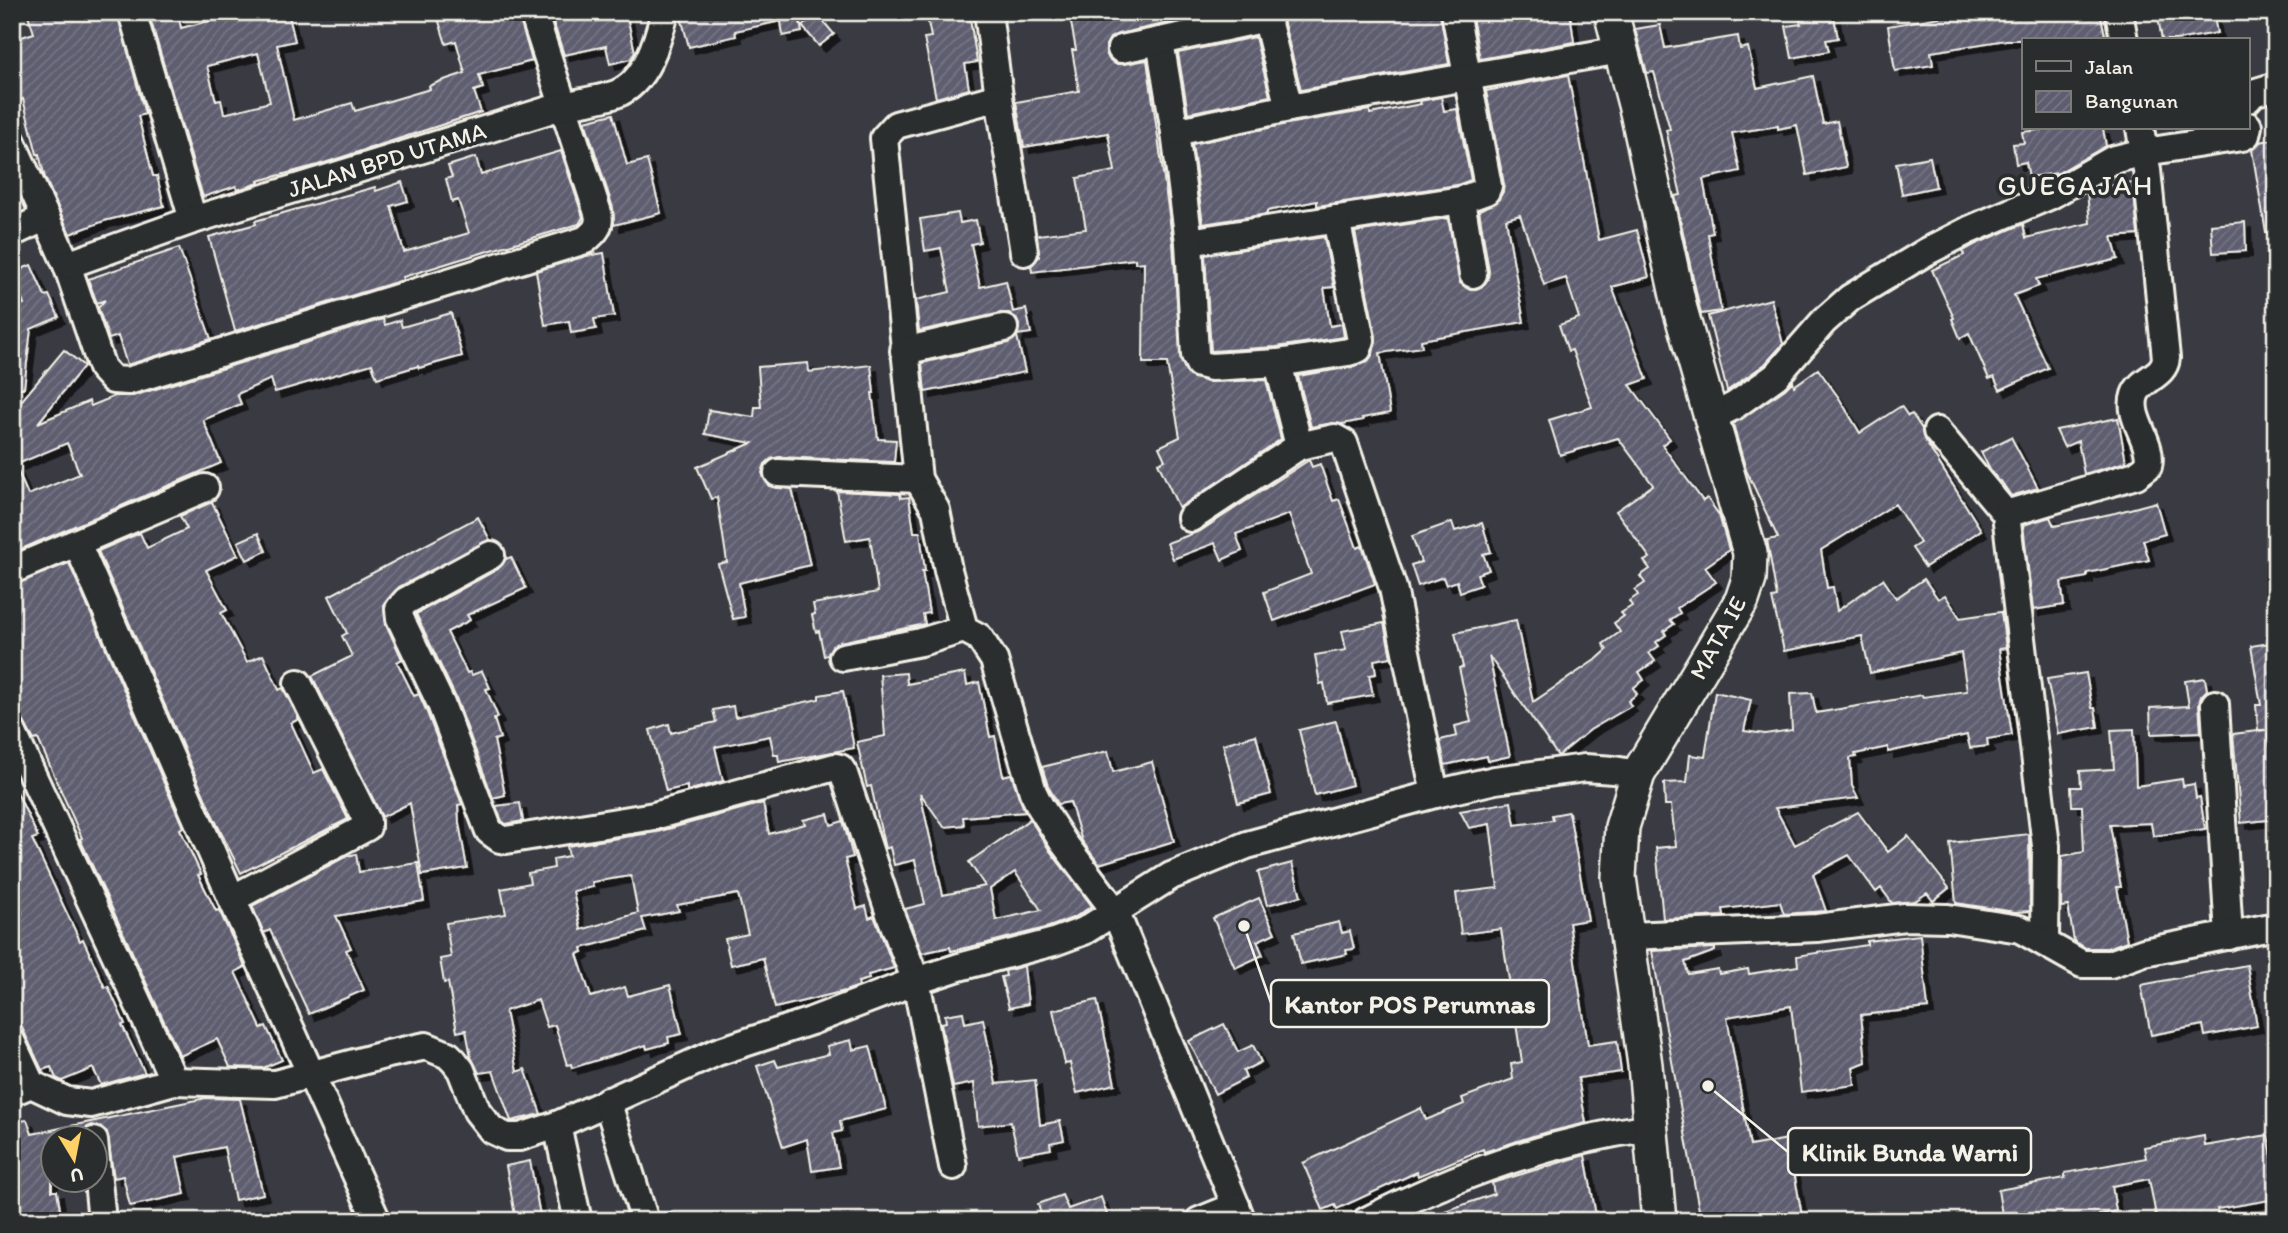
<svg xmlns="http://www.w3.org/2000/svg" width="2288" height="1233" font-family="Itim,sans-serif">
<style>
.building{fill:url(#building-hatch);stroke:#f4f1e8;stroke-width:2;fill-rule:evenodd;filter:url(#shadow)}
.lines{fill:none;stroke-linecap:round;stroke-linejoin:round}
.service-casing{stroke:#f4f1e8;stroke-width:19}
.minor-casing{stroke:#f4f1e8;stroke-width:32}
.tertiary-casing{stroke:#f4f1e8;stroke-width:38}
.service{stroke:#2a2d2e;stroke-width:14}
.minor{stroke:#2a2d2e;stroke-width:26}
.tertiary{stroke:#2a2d2e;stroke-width:33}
.labels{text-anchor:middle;stroke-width:7;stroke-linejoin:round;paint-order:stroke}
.street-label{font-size:24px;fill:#f4f1e8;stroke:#2a2d2e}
.quarter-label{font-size:28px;letter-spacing:2px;fill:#f4f1e8;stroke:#2a2d2e}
.leader{fill:none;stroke:#f4f1e8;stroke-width:2.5}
.callout-dot{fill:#f4f1e8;stroke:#2a2d2e;stroke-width:2.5}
.callout{fill:#2a2d2e;stroke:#f4f1e8;stroke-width:2.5}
.callout-label{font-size:26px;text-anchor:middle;font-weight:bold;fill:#f4f1e8}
</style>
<defs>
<pattern id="building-hatch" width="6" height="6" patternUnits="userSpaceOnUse" patternTransform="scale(1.75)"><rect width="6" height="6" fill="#5e5d6f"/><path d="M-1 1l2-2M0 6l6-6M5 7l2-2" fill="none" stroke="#767584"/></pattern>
<filter id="shadow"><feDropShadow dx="6" dy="6" stdDeviation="0" flood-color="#0009"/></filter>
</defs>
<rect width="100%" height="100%" fill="#3a3b42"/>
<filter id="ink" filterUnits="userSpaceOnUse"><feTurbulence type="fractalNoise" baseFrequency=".0143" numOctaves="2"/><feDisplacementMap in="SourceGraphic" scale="14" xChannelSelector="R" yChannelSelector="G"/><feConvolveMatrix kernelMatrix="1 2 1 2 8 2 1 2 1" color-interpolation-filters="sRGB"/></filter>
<g filter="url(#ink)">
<g class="building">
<polygon points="27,12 117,12 145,114 138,116 153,176 157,176 164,206 104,221 70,234 45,178 39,154 37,154 23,99 16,102 12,91 12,40 34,33"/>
<path d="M245,12h43l7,29 -18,4 17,75 58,-17 3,8 75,-22 -1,-3 12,-5 24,-8 -9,-32 -10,3 -10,-32h82l14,49 -53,14 4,13 -9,3 7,21 -163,53 -60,16 1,2 -22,7 -1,-4 -33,11 -53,-179 18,-4 1,4 9,-3 3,13zM258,53l12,49 -46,12 -3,-14 -5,1 -9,-35z"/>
<polygon points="550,12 626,12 635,52 631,59 610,64 606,46 564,55"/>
<polygon points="702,12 798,12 802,32 783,36 781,21 735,31 736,36 689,47 681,17"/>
<polygon points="926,12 969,12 977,62 965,64 969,89 936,98 924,38 931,37"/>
<polygon points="1069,12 1219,12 1118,34 1110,38 1106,45 1106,53 1109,59 1115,64 1124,64 1147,60 1173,243 1181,361 1189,376 1207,382 1266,380 1281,439 1179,508 1158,463 1165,460 1159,447 1180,437 1167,363 1143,363 1144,262 1135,263 1135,259 1032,272 1031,266 1039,257 1037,235 1086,229 1077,178 1115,171 1108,133 1024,147 1016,102 1079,91 1072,50 1076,50"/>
<polygon points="1281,12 1440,12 1449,64 1301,90"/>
<polygon points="1471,12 1570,12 1574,42 1480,59"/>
<polygon points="1798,12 1833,12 1838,38 1826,40 1829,51 1792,58 1786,26 1801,24"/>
<polygon points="1951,12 2100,12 2106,40 2006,40 1931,52 1933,65 1895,71 1888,26 1952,15"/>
<polygon points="2157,12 2213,12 2217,33 2176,40 2162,40"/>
<polygon points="817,14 834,34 819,46 802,26"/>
<polygon points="1660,25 1665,48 1738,36 1740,49 1748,47 1757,88 1813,76 1823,124 1837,121 1846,167 1807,175 1797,125 1778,129 1778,126 1732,133 1740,171 1703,179 1713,233 1708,234 1721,311 1701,314 1675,196 1681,195 1666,130 1670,129 1654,72 1647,73 1635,29"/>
<polygon points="1255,37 1270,96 1188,113 1178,53"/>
<polygon points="1568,75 1599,240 1637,230 1649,277 1612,287 1647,379 1630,385 1670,439 1662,445 1703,501 1707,498 1719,515 1729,550 1705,567 1716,582 1677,608 1680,613 1670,620 1674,624 1664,631 1666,635 1656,642 1659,646 1649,653 1655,661 1639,672 1644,680 1633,688 1637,694 1628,701 1631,706 1590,730 1558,756 1489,656 1510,756 1488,761 1487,756 1445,765 1440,740 1457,736 1455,726 1471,722 1459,668 1463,667 1455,633 1516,620 1533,702 1598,658 1607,650 1603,644 1620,632 1614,623 1624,616 1621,613 1632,606 1629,601 1638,595 1635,590 1645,583 1640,576 1650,569 1644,561 1650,558 1616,511 1653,485 1618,438 1560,455 1549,420 1592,407 1572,350 1568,351 1559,325 1579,318 1566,278 1544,285 1520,215 1506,219 1524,322 1421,340 1422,347 1380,353 1390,413 1362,418 1363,420 1342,424 1332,423 1311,427 1298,376 1352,367 1368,361 1373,354 1376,337 1355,232 1448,218 1460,283 1468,289 1476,289 1483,286 1488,279 1489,271 1479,210 1497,202 1503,192 1504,184 1486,91"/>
<polygon points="1441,97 1444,111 1457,109 1471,180 1457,185 1317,206 1317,201 1267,211 1267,214 1203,224 1192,144 1292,123 1370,110 1370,114 1421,104 1420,101"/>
<polygon points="613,114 627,165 647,160 661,213 614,225 613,208 585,121"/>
<polygon points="2054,128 2103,128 2106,146 2058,173 2029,177 2026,162 2016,164 2013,144 2024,143 2022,132"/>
<polygon points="2276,139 2276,232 2266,233 2252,150 2260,142"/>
<polygon points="561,151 583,217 579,224 458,260 403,277 403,280 235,331 209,237 256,224 255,221 375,187 376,191 402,182 408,201 391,206 404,252 469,233 458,200 452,202 446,179 452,177 448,166 476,157 481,175"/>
<polygon points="1930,157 1936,187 1902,194 1896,163"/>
<polygon points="2106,182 2107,186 2133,183 2138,235 2112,237 2118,259 2036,279 2039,286 2014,295 2048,368 2000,390 1994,377 1989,379 1969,333 1960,338 1952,319 1954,318 1932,270 1964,255 1963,251 1976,244 2023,224 2026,238 2090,223 2087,192"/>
<polygon points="958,213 960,223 976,220 980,242 971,244 980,287 1006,281 1013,312 1026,309 1031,333 1017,335 1019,325 1016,318 1009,313 1001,313 919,331 916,300 950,292 941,248 925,251 920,219"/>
<polygon points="2245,222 2246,251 2213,253 2211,225"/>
<polygon points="1324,237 1334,287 1324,288 1330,326 1342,324 1344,337 1276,347 1211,351 1205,255"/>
<polygon points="179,248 211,339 127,365 118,336 109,339 98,308 105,300 97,303 88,279"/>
<polygon points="604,253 614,316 594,319 596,329 571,333 569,321 545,325 536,271 586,256"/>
<polygon points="31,265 45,296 49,295 59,317 31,329 24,388 12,388 12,308 24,304 12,273"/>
<polygon points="1771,299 1783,344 1765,364 1727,391 1708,316"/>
<path d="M451,313l11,43 -43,12 -1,-2 -41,12 -5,-14 -97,28 -4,-13 -34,15 4,10 -38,16 18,43 -209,90v-141l52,-62 20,16 -46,57 51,-22 2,5 24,-10h18l250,-77 2,6 15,-5 2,7zM67,443l13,31 -52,21 -13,-30z"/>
<polygon points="1017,336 1025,372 925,392 922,363 1008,343"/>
<polygon points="808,363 809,372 871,365 874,393 872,393 878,439 896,440 894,462 779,457 771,459 765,464 762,473 769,486 792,489 810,565 739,583 745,617 733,619 718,564 727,562 717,497 711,499 697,467 752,443 705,434 709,410 754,417 755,407 761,407 758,367"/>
<polygon points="1818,369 1839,398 1860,433 1901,406 1908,416 1912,414 1922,429 1924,439 1981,530 1925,567 1912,548 1920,543 1895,504 1821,550 1827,588 1833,587 1837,611 1883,579 1896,598 1924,579 1938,599 1945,595 1960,618 2001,612 2006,648 1999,649 2012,735 1987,739 1988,746 1970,748 1967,735 1888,752 1888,747 1855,754 1856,757 1850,758 1852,786 1858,798 1775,808 1795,845 1858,812 1888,852 1908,836 1949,888 1933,901 1927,893 1915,901 1892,903 1881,888 1876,892 1849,855 1813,874 1826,911 1784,914 1780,902 1723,909 1724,916 1663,919 1656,848 1676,846 1671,805 1665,805 1664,783 1687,782 1690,755 1705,757 1715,692 1751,700 1744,731 1765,734 1792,730 1790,694 1812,693 1816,713 1922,695 1923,697 1967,691 1961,653 1870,673 1862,636 1784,651 1772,598 1777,597 1767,540 1778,538 1746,470 1733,424 1785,389 1793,381 1794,386"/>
<polygon points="2118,418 2126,462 2084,474 2078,441 2064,447 2056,430"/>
<polygon points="2011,437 2038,488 2011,496 2001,481 2000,482 1990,470 1981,452"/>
<polygon points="1309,460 1312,467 1320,464 1333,501 1339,499 1357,548 1362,546 1375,584 1274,621 1264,592 1311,574 1289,514 1236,534 1242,551 1222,560 1215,543 1173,559 1167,543 1200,531"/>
<polygon points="837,491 900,494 901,498 909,497 914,532 920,532 925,571 922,571 929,613 923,614 925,624 840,642 832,646 828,655 824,656 819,631 816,632 812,615 815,614 813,604 878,592 870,537 846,541"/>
<polygon points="212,502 238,555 206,570 227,610 221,613 247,662 263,655 279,690 283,688 299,719 291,723 314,773 323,769 348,819 241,873 212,814 98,551 140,533 147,548 187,529 180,516"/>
<polygon points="2156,502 2165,534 2143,540 2149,560 2087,573 2087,577 2061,582 2064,605 2033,610 2023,525 2050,517 2054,526 2115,513"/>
<polygon points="478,517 490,540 399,587 384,605 386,624 402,659 397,662 414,696 419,694 426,710 462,804 458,805 459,823 467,868 422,875 410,803 382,817 312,676 352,656 342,636 347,633 329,596"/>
<polygon points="1452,522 1455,531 1482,523 1491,552 1483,554 1489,570 1477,574 1481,585 1460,592 1457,581 1446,585 1443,577 1418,586 1411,565 1421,562 1412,536"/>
<polygon points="258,533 266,551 247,560 238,542"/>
<polygon points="511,557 526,588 467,615 470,620 447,632 467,673 470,672 472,675 482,671 490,688 486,689 498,717 494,719 500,738 494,740 505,795 493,798 456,698 416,614 498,569 506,559"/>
<polygon points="69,563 183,827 180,829 201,874 198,875 216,911 219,910 236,946 245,967 235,972 261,1028 266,1026 282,1060 263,1068 230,1067 217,1039 180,1056 80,839 82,838 38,739 34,740 22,719 12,715 12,585"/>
<polygon points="1384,623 1391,657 1374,660 1376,674 1369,675 1373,695 1327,703 1324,683 1320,684 1315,655 1346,650 1342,631"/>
<polygon points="2276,642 2276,734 2268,734 2276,782 2276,819 2241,823 2233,734 2266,730 2258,730 2256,705 2261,705 2251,646"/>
<path d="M906,673l1,11 58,-11 2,12 12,-3 11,55 5,-1 8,40 8,-2 14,38 -62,5 1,8 -20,2 -24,-34 23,102 42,-9 -16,-24 61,-43 20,32 42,55 -17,11 -26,10 -62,16 -36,8 -1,-4 -28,6 -17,-44 20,-5 -10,-44 -21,5 -4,-18 -5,2 -14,-63 -4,1 -10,-45 28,-6 -5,-61zM1015,872l26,38 -45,10 -6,-31z"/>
<polygon points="2086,673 2092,708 2095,708 2098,727 2058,734 2047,679"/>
<polygon points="2205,678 2207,690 2201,696 2199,704 2201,732 2151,734 2150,708 2189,706 2185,681"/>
<polygon points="843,691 854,748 779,762 778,755 774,755 770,736 715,747 723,781 687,791 687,786 666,791 650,730 669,724 671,733 716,722 713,710 733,706 735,717 819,699 819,695"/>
<polygon points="1336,721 1352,785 1315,795 1299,730"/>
<polygon points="2134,729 2136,786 2182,779 2183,786 2194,784 2196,798 2200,797 2205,829 2153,836 2151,823 2110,825 2121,887 2117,887 2127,941 2107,948 2086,948 2074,941 2068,906 2061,907 2062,856 2084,852 2082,806 2072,806 2071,787 2081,787 2080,771 2114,769 2111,730"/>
<polygon points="1256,735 1271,794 1238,803 1223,744"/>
<polygon points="1108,751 1113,772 1152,762 1174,841 1099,864 1082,841 1070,802 1058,804 1048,786 1042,767"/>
<polygon points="12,782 38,837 32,839 80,941 83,939 105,988 108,986 125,1024 122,1025 145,1073 101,1085 93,1068 62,1081 56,1078 51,1067 42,1070 17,1017 12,1019 12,917 22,913 12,891"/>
<polygon points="1511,802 1515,825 1553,820 1552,815 1569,812 1588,920 1569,923 1588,1045 1617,1041 1621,1072 1578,1078 1586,1123 1536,1135 1484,1152 1483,1149 1418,1176 1417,1172 1337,1209 1335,1205 1323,1210 1303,1163 1421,1108 1426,1120 1464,1104 1462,1098 1513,1079 1511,1064 1522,1062 1501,929 1461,934 1456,893 1498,888 1490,824 1469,828 1460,811"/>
<polygon points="520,803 523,821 506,824 502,821 496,806"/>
<path d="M763,803l6,31 36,-10 -2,-4 25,-6 3,11 12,-4 10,36 -8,2 12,50 9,-3 3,12 5,-2 20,52 -26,7 1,4 -11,3 1,4 -14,5 -70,17 -12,-50 -32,7 -6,-26 23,-5 -10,-40 -61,11 2,6 -37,7 4,13 -64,17 1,4 -6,2 14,43 34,-10 3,9 42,-11 12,49 -14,3 1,6 -22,6 -1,-4 -74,23 -1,-4 -4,1 -12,-40 -8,2 -9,-27 -33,11 12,61 8,-3 16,45 -30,7 -18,-50 -14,2 -8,-16 -5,-27 -9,2 -9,-50 -4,1 -4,-24 11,-2 -5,-34 60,-9 -5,-25 29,-6 -2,-10 26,-5 -1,-9 16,-3 -2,-10 90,-14zM631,876l7,37 -57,17 -8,-39 20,-4 -1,-5z"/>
<polygon points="2029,834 2030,911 2015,912 1956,903 1950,843"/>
<polygon points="356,854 359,872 418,863 424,901 336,916 351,948 346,950 364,990 309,1014 270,930 264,933 252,906 347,856"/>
<polygon points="1292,863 1301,896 1267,905 1258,872"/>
<polygon points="1259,898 1275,933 1257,941 1263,955 1235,968 1213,918"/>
<polygon points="1339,922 1342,933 1350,931 1354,949 1346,950 1347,954 1301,964 1294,933"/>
<polygon points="1920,935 1928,1008 1861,1015 1866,1062 1853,1067 1855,1085 1801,1092 1791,1006 1727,1017 1750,1146 1788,1139 1803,1221 1701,1221 1652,951 1715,948 1715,951 1685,962 1688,974 1718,969 1719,974 1748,969 1749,974 1798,966 1797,956 1867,945 1867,941"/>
<polygon points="2247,965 2257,1026 2205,1036 2203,1025 2151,1035 2141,985"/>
<polygon points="1024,966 1028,1004 1009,1008 1001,977 1006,976 1005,971"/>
<polygon points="1097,1000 1115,1084 1077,1093 1070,1063 1065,1064 1053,1010"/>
<polygon points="963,1012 965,1023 983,1019 996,1084 1035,1080 1040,1125 1060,1121 1064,1140 1050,1143 1051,1149 1018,1155 1011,1122 978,1126 974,1083 953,1087 941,1023 946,1022 945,1015"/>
<polygon points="1224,1024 1238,1052 1253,1045 1261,1062 1243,1071 1246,1078 1215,1094 1189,1041"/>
<polygon points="851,1040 853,1050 870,1046 886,1109 840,1121 842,1131 833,1133 839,1167 812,1171 807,1139 783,1147 757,1066 775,1060 778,1067 829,1054 827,1046"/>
<polygon points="206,1098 240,1099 263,1194 235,1200 224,1147 177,1157 185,1194 130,1206 123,1176 114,1178 107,1132 101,1127 92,1125 84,1129 79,1138 52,1138 52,1191 57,1191 62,1221 12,1221 12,1122 27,1120 32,1134"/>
<polygon points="2268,1135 2276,1177 2276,1199 2217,1209 2219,1221 2157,1221 2149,1179 2112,1186 2116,1211 2099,1215 2100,1221 2003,1221 1998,1190 2065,1178 2065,1173 2146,1158 2144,1147 2204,1136 2205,1146"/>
<polygon points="1585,1155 1597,1221 1425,1221 1425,1218 1494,1194 1492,1183"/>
<polygon points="530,1161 541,1221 516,1221 506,1166"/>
<polygon points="1062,1195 1068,1209 1101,1197 1109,1221 1043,1221 1038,1204"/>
</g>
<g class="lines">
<g class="service-casing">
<polyline id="service" points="655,1221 668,1221"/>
</g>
<g class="minor-casing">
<g id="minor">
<polyline points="132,12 193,220"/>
<polyline points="988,12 999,97 1024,252"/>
<polyline points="1265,12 1289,108"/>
<polyline points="2119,12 2124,40"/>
<polyline points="1267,18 1160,41 1175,132 1189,242 1461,200 1486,191 1488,186 1455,12"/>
<polyline points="1121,49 1160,41"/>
<polyline points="999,97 896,125 884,138 918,479 936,510 948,570 964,629 979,637 994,660 1033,792 1040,806 1063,842 1115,911 1242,1221"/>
<polyline points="2248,99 2253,93 2276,86"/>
<polyline points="1175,132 1289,108 1621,50"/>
<path d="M12,142l55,123 35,103 11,12 15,1 457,-141c10,-8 16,-14 13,-27l-65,-201"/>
<polyline points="1461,200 1473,274"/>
<polyline points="12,233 46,217"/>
<polyline points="1189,242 1195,355 1199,364 1211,367 1278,363 1348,352 1358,349 1361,340 1336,219"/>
<path d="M67,265l126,-45 369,-114c17,-4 37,-6 54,-12 30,-11 42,-54 49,-82"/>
<polyline points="904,351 1004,328"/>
<polyline points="1278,363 1299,446"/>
<polyline points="1710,418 1734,406 1776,376 1824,321 1850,298 1926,252 1969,230 2049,196 2112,160 2145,152 2242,137 2246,135 2248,126"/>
<polyline points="1937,431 2006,514 2046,846 2045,941"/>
<polyline points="778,473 918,479"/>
<path d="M2006,514l130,-39 12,-9c6,-24 -21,-47 -13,-71 6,-17 29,-18 31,-37l-19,-188 -7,-42"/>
<polyline points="1191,518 1299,446 1335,438 1344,443 1393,588 1435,794"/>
<polyline points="77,543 232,899 377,1221"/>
<polyline points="491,555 406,601 399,609 400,618 441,704 489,831 500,839 506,840 654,816 835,767 840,768 844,774 890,914 916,981 953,1166"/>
<polyline points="12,570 205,488"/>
<polyline points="843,657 921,642 964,629"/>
<polyline points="2215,704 2229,936"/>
<polyline points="12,731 174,1081"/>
<polyline points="232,899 367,827 367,821 298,683"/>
<polyline points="1628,936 1817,928 1905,917 1948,918 2020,929 2082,964 2110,964 2144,952 2276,926"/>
<polyline points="12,1043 31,1084"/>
<polyline points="12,1092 31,1084 67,1101 91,1104 174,1081 275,1084 388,1054 426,1046 448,1055 454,1061 461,1070 477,1111 492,1130 507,1137 520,1137 557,1125 717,1052 811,1021 916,981 959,967 1054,942 1084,931 1171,876 1247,845 1435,794 1495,780 1585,768 1614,770 1638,774"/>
<polyline points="607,1101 645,1221"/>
<polyline points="557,1125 578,1221"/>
<polyline points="94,1141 102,1221"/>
<polyline points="1199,1221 1236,1206"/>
<path d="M1366,1221c92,-47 183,-80 286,-94"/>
</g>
</g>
<g class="tertiary-casing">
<polyline id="tertiary" points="1611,12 1637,112 1680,309 1750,553 1749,579 1742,600 1638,774 1622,827 1619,877 1645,1065 1659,1221"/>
</g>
<use href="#service" class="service"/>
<use href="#minor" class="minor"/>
<use href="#tertiary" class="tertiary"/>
</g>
</g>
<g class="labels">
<g class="street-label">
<text transform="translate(387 160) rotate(-17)" y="8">JALAN BPD UTAMA</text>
<text transform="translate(1718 638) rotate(-61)" y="8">MATA IE</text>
</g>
<g class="quarter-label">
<text x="2076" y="195">GUEGAJAH</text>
</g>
</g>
<path class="leader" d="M1244 926L1271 1003M1708 1086L1788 1152"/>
<g class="callout-dot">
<circle cx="1244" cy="926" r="7"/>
<circle cx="1708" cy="1086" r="7"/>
</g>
<g class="callout">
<rect x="1271" y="980" width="278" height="47" rx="7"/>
<rect x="1788" y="1128" width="243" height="47" rx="7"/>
</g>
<g class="callout-label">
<text x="1410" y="1013">Kantor POS Perumnas</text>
<text x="1910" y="1161">Klinik Bunda Warni</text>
</g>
<rect width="2288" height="1233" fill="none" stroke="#2a2d2e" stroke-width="42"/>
<rect x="21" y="21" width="2246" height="1191" fill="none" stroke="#f4f1e8" stroke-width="2.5" filter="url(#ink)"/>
<rect x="2022" y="38" width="228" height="91" fill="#2a2d2e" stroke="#7b7b78" stroke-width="2"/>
<rect x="2036" y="61" width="35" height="10" fill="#2a2d2e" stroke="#7b7b78" stroke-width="2"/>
<text x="2085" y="74" font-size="21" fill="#f4f1e8">Jalan</text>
<rect x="2036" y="91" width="35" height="21" fill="url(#building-hatch)" stroke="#7b7b78" stroke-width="2"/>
<text x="2085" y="108" font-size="21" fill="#f4f1e8">Bangunan</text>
<g transform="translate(74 1159) rotate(170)"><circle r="33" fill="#2a2d2e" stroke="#7b7b78" stroke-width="2"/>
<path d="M0-5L12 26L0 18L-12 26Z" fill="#ffd166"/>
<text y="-10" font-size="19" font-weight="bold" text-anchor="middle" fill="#f4f1e8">U</text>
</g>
</svg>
